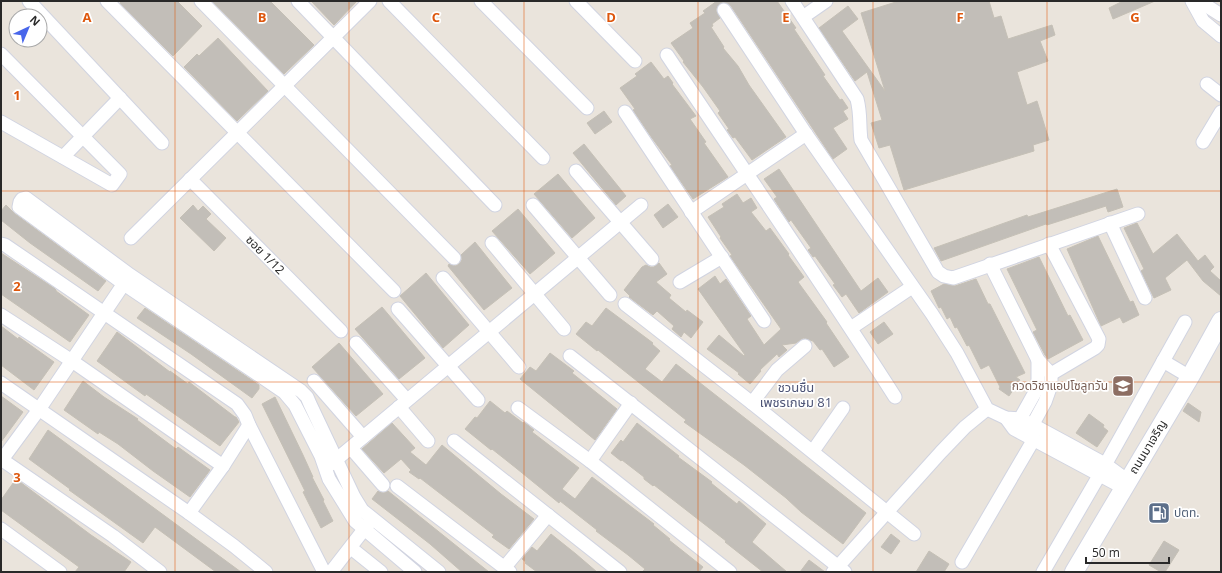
<svg xmlns="http://www.w3.org/2000/svg" width="1222" height="573" font-family="'Open Sans','Noto Sans Thai',sans-serif">
<style>
.building{fill:#c2beb8;stroke:#c5c0b6}
.lines{fill:none;stroke-linecap:round;stroke-linejoin:round}
.minor-casing{stroke:#d1d4e1;stroke-width:15}
.secondary-casing{stroke:#d1d4e1;stroke-width:20}
.minor{stroke:#fff;stroke-width:13}
.secondary{stroke:#fff;stroke-width:18}
.grid{fill:none;stroke:#de570d;stroke-width:1;stroke-opacity:0.55}
.labels{text-anchor:middle;stroke-width:3.5;stroke-linejoin:round;paint-order:stroke}
.street-label{font-size:12px;fill:#292929;stroke:#fff}
.education-label{font-size:12px;fill:#785e54;stroke:#fff;text-anchor:end}
.service-label{font-size:12px;fill:#4e5e75;stroke:#fff;text-anchor:start}
.neighbourhood-label{font-size:13px;fill:#4d5476;stroke:#fff}
.grid-label{font-size:13px;text-anchor:middle;font-weight:bold;fill:#de570d;stroke:#fff;stroke-width:3.5;stroke-linejoin:round;paint-order:stroke}
</style>
<rect width="100%" height="100%" fill="#eae4dc"/>
<g class="building">
<polygon points="122,1 177,1 202,26 173,56 120,3"/>
<polygon points="212,1 270,1 314,45 284,74"/>
<polygon points="311,1 357,1 334,25"/>
<polygon points="717,1 777,1 796,28 794,29 825,75 823,76 840,100 842,99 848,108 843,111 848,119 833,128 847,149 833,159 731,6 727,3 723,2 719,4 716,10 720,18 712,24 713,26 711,27 724,47 723,48 738,66 749,85 786,137 752,160 735,137 733,138 727,130 729,129 718,113 720,111 703,87 683,62 684,61 671,43 693,28 690,23 705,13 703,11"/>
<polygon points="899,1 989,1 994,18 1001,16 1008,39 1052,25 1055,35 1040,41 1048,61 1017,72 1027,105 1037,101 1049,140 1033,145 1034,151 904,190 890,145 879,148 871,123 882,120 867,72 855,81 819,28 848,6 858,19 842,31 885,91 861,13"/>
<polygon points="1123,1 1155,1 1113,19 1109,8"/>
<polygon points="218,38 268,91 237,121 184,67 197,54 199,56"/>
<polygon points="651,62 664,79 668,76 673,83 672,84 696,116 690,119 706,142 704,143 728,177 693,199 670,166 672,165 652,138 633,110 635,109 620,88 637,76 635,74"/>
<polygon points="604,111 612,122 595,134 587,123"/>
<polygon points="584,144 626,196 616,205 573,153"/>
<polygon points="779,169 861,291 878,278 888,292 859,313 846,294 842,297 833,285 835,284 815,256 813,257 808,250 811,248 791,220 789,222 774,199 777,197 764,179"/>
<polygon points="558,174 595,218 572,238 534,194"/>
<polygon points="1117,189 1123,207 1108,212 1106,206 1047,225 1046,224 941,261 934,248 1027,215 1028,217"/>
<polygon points="737,194 743,203 751,198 757,208 751,212 766,231 770,228 789,254 788,255 804,277 798,282 827,322 826,323 849,357 834,367 822,349 820,350 813,341 803,338 796,343 782,345 787,350 779,357 777,354 760,370 761,371 750,384 738,374 739,373 707,349 719,335 744,356 745,355 698,289 715,276 720,284 726,279 751,316 747,319 764,345 781,329 730,256 732,255 720,238 721,237 708,217 724,207 722,204"/>
<polygon points="668,204 678,217 663,228 654,215"/>
<polygon points="6,205 14,213 106,281 98,291 30,243 1,220 1,211"/>
<polygon points="193,205 198,211 203,206 211,214 206,219 226,238 214,251 180,218"/>
<polygon points="518,209 555,253 530,274 492,231"/>
<polygon points="1137,223 1153,254 1177,234 1198,261 1205,255 1214,267 1210,271 1221,281 1221,296 1203,281 1187,260 1165,278 1171,290 1154,298 1141,271 1144,269 1124,228"/>
<polygon points="1098,236 1130,302 1133,301 1139,315 1123,323 1120,317 1101,326 1067,249"/>
<polygon points="475,242 512,288 484,310 448,266 449,264 456,266 459,264 462,260 461,255"/>
<polygon points="1,253 54,288 56,290 56,291 89,315 70,342 1,294"/>
<polygon points="1039,257 1068,316 1070,315 1083,340 1048,359 1045,355 1033,332 1037,330 1007,269"/>
<polygon points="659,263 667,274 656,282 671,295 669,298 686,312 687,310 703,322 691,338 684,332 681,337 672,329 674,326 657,311 653,315 629,297 630,296 624,290 642,267 646,265 650,267 654,267"/>
<polygon points="426,273 469,325 443,348 400,296"/>
<polygon points="976,279 988,304 990,304 1025,373 1016,377 1020,380 1009,396 999,389 1000,387 989,365 981,369 969,345 967,346 957,327 955,328 950,317 947,319 941,307 939,308 931,291 944,284 955,286"/>
<polygon points="382,307 425,358 399,379 355,329"/>
<polygon points="145,308 259,385 259,389 252,398 191,354 137,318"/>
<polygon points="606,308 653,343 652,344 660,351 645,369 662,382 676,364 866,513 843,544 801,512 786,498 744,465 684,422 686,420 598,350 597,351 576,334 586,322 592,326"/>
<polygon points="884,322 893,334 878,344 870,332"/>
<polygon points="1,326 18,339 19,337 54,362 34,390 1,365"/>
<polygon points="117,332 170,372 170,371 188,384 189,382 235,417 236,417 239,422 220,446 146,394 145,396 97,361"/>
<polygon points="339,343 383,394 356,416 312,367"/>
<polygon points="550,353 574,371 572,373 617,409 595,440 520,379 530,367 536,371"/>
<polygon points="83,381 104,397 138,419 137,420 176,449 178,447 210,470 190,497 153,471 118,444 99,432 98,434 64,410"/>
<polygon points="1,396 23,412 1,442"/>
<polygon points="275,397 303,455 313,477 312,477 324,500 323,501 333,521 321,528 303,492 305,491 262,404"/>
<polygon points="490,401 505,413 507,411 523,423 524,422 534,430 532,432 579,468 562,489 575,499 592,477 654,524 653,525 670,539 669,540 703,567 699,572 642,572 645,569 628,555 596,531 597,530 560,501 559,503 516,468 492,449 491,450 465,429 475,417 477,418"/>
<polygon points="1188,403 1201,412 1199,422 1183,411"/>
<polygon points="1089,414 1104,425 1103,427 1108,431 1097,447 1076,433"/>
<polygon points="392,423 415,448 410,452 426,465 442,445 501,494 534,519 509,549 492,537 494,535 420,478 419,479 409,472 411,470 401,459 384,473 362,449"/>
<polygon points="637,423 679,456 678,457 712,482 711,483 737,504 739,501 766,524 752,542 787,572 763,572 725,542 726,541 654,485 653,486 644,479 644,477 622,460 621,461 611,453 621,440 623,442"/>
<polygon points="48,430 82,455 241,572 216,572 155,527 143,543 69,490 70,489 29,459"/>
<polygon points="16,479 91,535 131,562 124,572 75,572 79,567 1,510 1,500"/>
<polygon points="378,491 384,493 388,491 489,572 462,572 430,544 372,499"/>
<polygon points="551,534 576,554 597,572 537,572 525,563 526,562 522,559 532,547 537,551"/>
<polygon points="891,534 900,541 891,554 881,547"/>
<polygon points="1164,541 1179,550 1165,572 1161,572 1149,565"/>
<polygon points="929,551 949,564 944,572 916,572"/>
<polygon points="809,560 825,572 800,572"/>
</g>
<g class="lines">
<g class="minor-casing">
<g id="minor">
<polyline points="29,1 162,143"/>
<polyline points="107,1 394,291"/>
<polyline points="201,1 454,258"/>
<polyline points="298,1 495,205"/>
<polyline points="389,1 543,158"/>
<polyline points="481,1 587,108"/>
<polyline points="576,1 635,61"/>
<path d="M792,1l65,98c4,15 2,26 4,41l77,132 6,4 9,2 185,-64"/>
<polyline points="1192,1 1203,21 1221,36"/>
<polyline points="1199,1 1221,15"/>
<polyline points="724,10 806,134 932,314 957,353 987,409 1006,418 1020,419 1033,425 1105,464 1128,481"/>
<polyline points="803,17 826,1"/>
<polyline points="1,54 120,174 112,185 1,122"/>
<path d="M667,55c76,114 154,226 228,342"/>
<polyline points="1207,84 1221,95"/>
<polyline points="625,112 764,321"/>
<polyline points="1203,142 1221,112"/>
<polyline points="63,157 120,98"/>
<polyline points="576,171 652,259"/>
<polyline points="190,179 341,331"/>
<polyline points="533,205 610,295"/>
<polyline points="691,212 806,134"/>
<polyline points="1110,223 1145,298"/>
<polyline points="131,238 370,1"/>
<polyline points="492,243 564,329"/>
<polyline points="1,244 5,245 237,404 245,415 249,425 324,572"/>
<polyline points="1049,244 1099,339 1098,345 1095,348 1051,374"/>
<polyline points="990,264 1038,360 1051,374 1051,385 1045,402 1027,435"/>
<polyline points="443,278 519,367"/>
<polyline points="680,282 722,257"/>
<polyline points="625,304 752,403 914,534"/>
<polyline points="398,309 478,400"/>
<polyline points="1,315 72,361 223,466"/>
<polyline points="851,328 912,287"/>
<polyline points="356,343 407,400"/>
<polyline points="570,356 845,572"/>
<polyline points="1163,361 1190,377"/>
<polyline points="314,381 363,437"/>
<polyline points="1,383 189,513 234,546 266,572"/>
<polyline points="752,403 777,370 805,346"/>
<polyline points="399,407 428,441"/>
<polyline points="518,408 590,461 730,572"/>
<polyline points="1006,418 1014,429 1124,488"/>
<polyline points="1016,426 1038,387 1038,360"/>
<polyline points="454,441 620,572"/>
<polyline points="351,448 383,485"/>
<polyline points="813,451 843,408"/>
<polyline points="1,459 113,536 160,572"/>
<polyline points="1,461 40,408 129,276"/>
<polyline points="590,461 631,403"/>
<polyline points="331,464 641,205"/>
<polyline points="397,486 510,572"/>
<polyline points="189,513 223,466 249,425"/>
<polyline points="1,529 60,572"/>
<polyline points="351,548 381,572"/>
<polyline points="962,562 1034,439"/>
<polyline points="504,568 548,515"/>
<polyline points="331,572 369,523"/>
<polyline points="415,572 355,521 329,479 321,456 295,405 284,392 124,284 19,207 20,202 22,199 26,198 130,275 301,391 307,397 310,404 354,497 362,510 439,572"/>
<polyline points="833,572 941,452 965,427 987,409"/>
<polyline points="1043,572 1100,474 1185,322"/>
</g>
</g>
<g class="secondary-casing">
<polyline id="secondary" points="1074,572 1190,377 1221,321"/>
</g>
<use href="#minor" class="minor"/>
<use href="#secondary" class="secondary"/>
</g>
<path class="grid" d="M175,1v571M349,1v571M524,1v571M698,1v571M873,1v571M1047,1v571M1,191h1220M1,382h1220"/>
<defs>
<g id="school-square" transform="scale(1.15)"><rect x="-9" y="-9" width="18" height="18" rx="4" fill="#8d6e63" stroke="#fff"/><path d="M0-5L7-2L0 1L-7-2ZM-4 1L0 2.5L4 1V4Q0 6-4 4Z" fill="#fff"/></g>
<g id="fuel-square" transform="scale(1.15)"><rect x="-9" y="-9" width="18" height="18" rx="4" fill="#5c6f8a" stroke="#fff"/><path d="M-5.5-6h7V0h2V4h1.3V-2.5L3-4.5l.8-.8L6-3V5H2.5V1h-1V6h-7ZM-4.2-4.7v3.2H.2V-4.7Z" fill="#fff"/></g>
</defs>
<g fill-rule="evenodd">
<use href="#school-square" x="1123" y="386"/>
<use href="#fuel-square" x="1159" y="513"/>
</g>
<g class="labels">
<g class="street-label">
<text transform="translate(265 255) rotate(45)" y="4">ซอย 1/12</text>
<text transform="translate(1148 447) rotate(-59)" y="4">ถนนมาเจริญ</text>
</g>
<g class="education-label">
<text x="1108" y="390">กวดวิชาแอปโซลูทวัน</text>
</g>
<g class="service-label">
<text x="1174" y="517">ปตท.</text>
</g>
<g class="neighbourhood-label">
<text x="796" y="392">ชวนชื่น<tspan x="796" dy="15">เพชรเกษม 81</tspan></text>
</g>
</g>
<g class="grid-label">
<text x="87" y="22">A</text>
<text x="262" y="22">B</text>
<text x="436" y="22">C</text>
<text x="611" y="22">D</text>
<text x="786" y="22">E</text>
<text x="960" y="22">F</text>
<text x="1135" y="22">G</text>
<text x="17" y="100">1</text>
<text x="17" y="291">2</text>
<text x="17" y="482">3</text>
</g>
<rect width="1222" height="573" fill="none" stroke="#292929" stroke-width="4"/>
<g transform="translate(28 28) rotate(44)"><circle r="19" fill="#ffffff" stroke="#a9a9a9"/>
<path d="M0-3L7 15L0 10L-7 15Z" fill="#4866eb"/>
<text y="-6" font-size="11" font-weight="bold" text-anchor="middle" fill="#292929">N</text>
</g>
<path d="M1086 557v6h83v-6" fill="none" stroke="#292929" stroke-width="2"/>
<text x="1092" y="557" font-size="12" fill="#292929" stroke="#ffffff" stroke-width="3" paint-order="stroke">50 m</text>
</svg>
